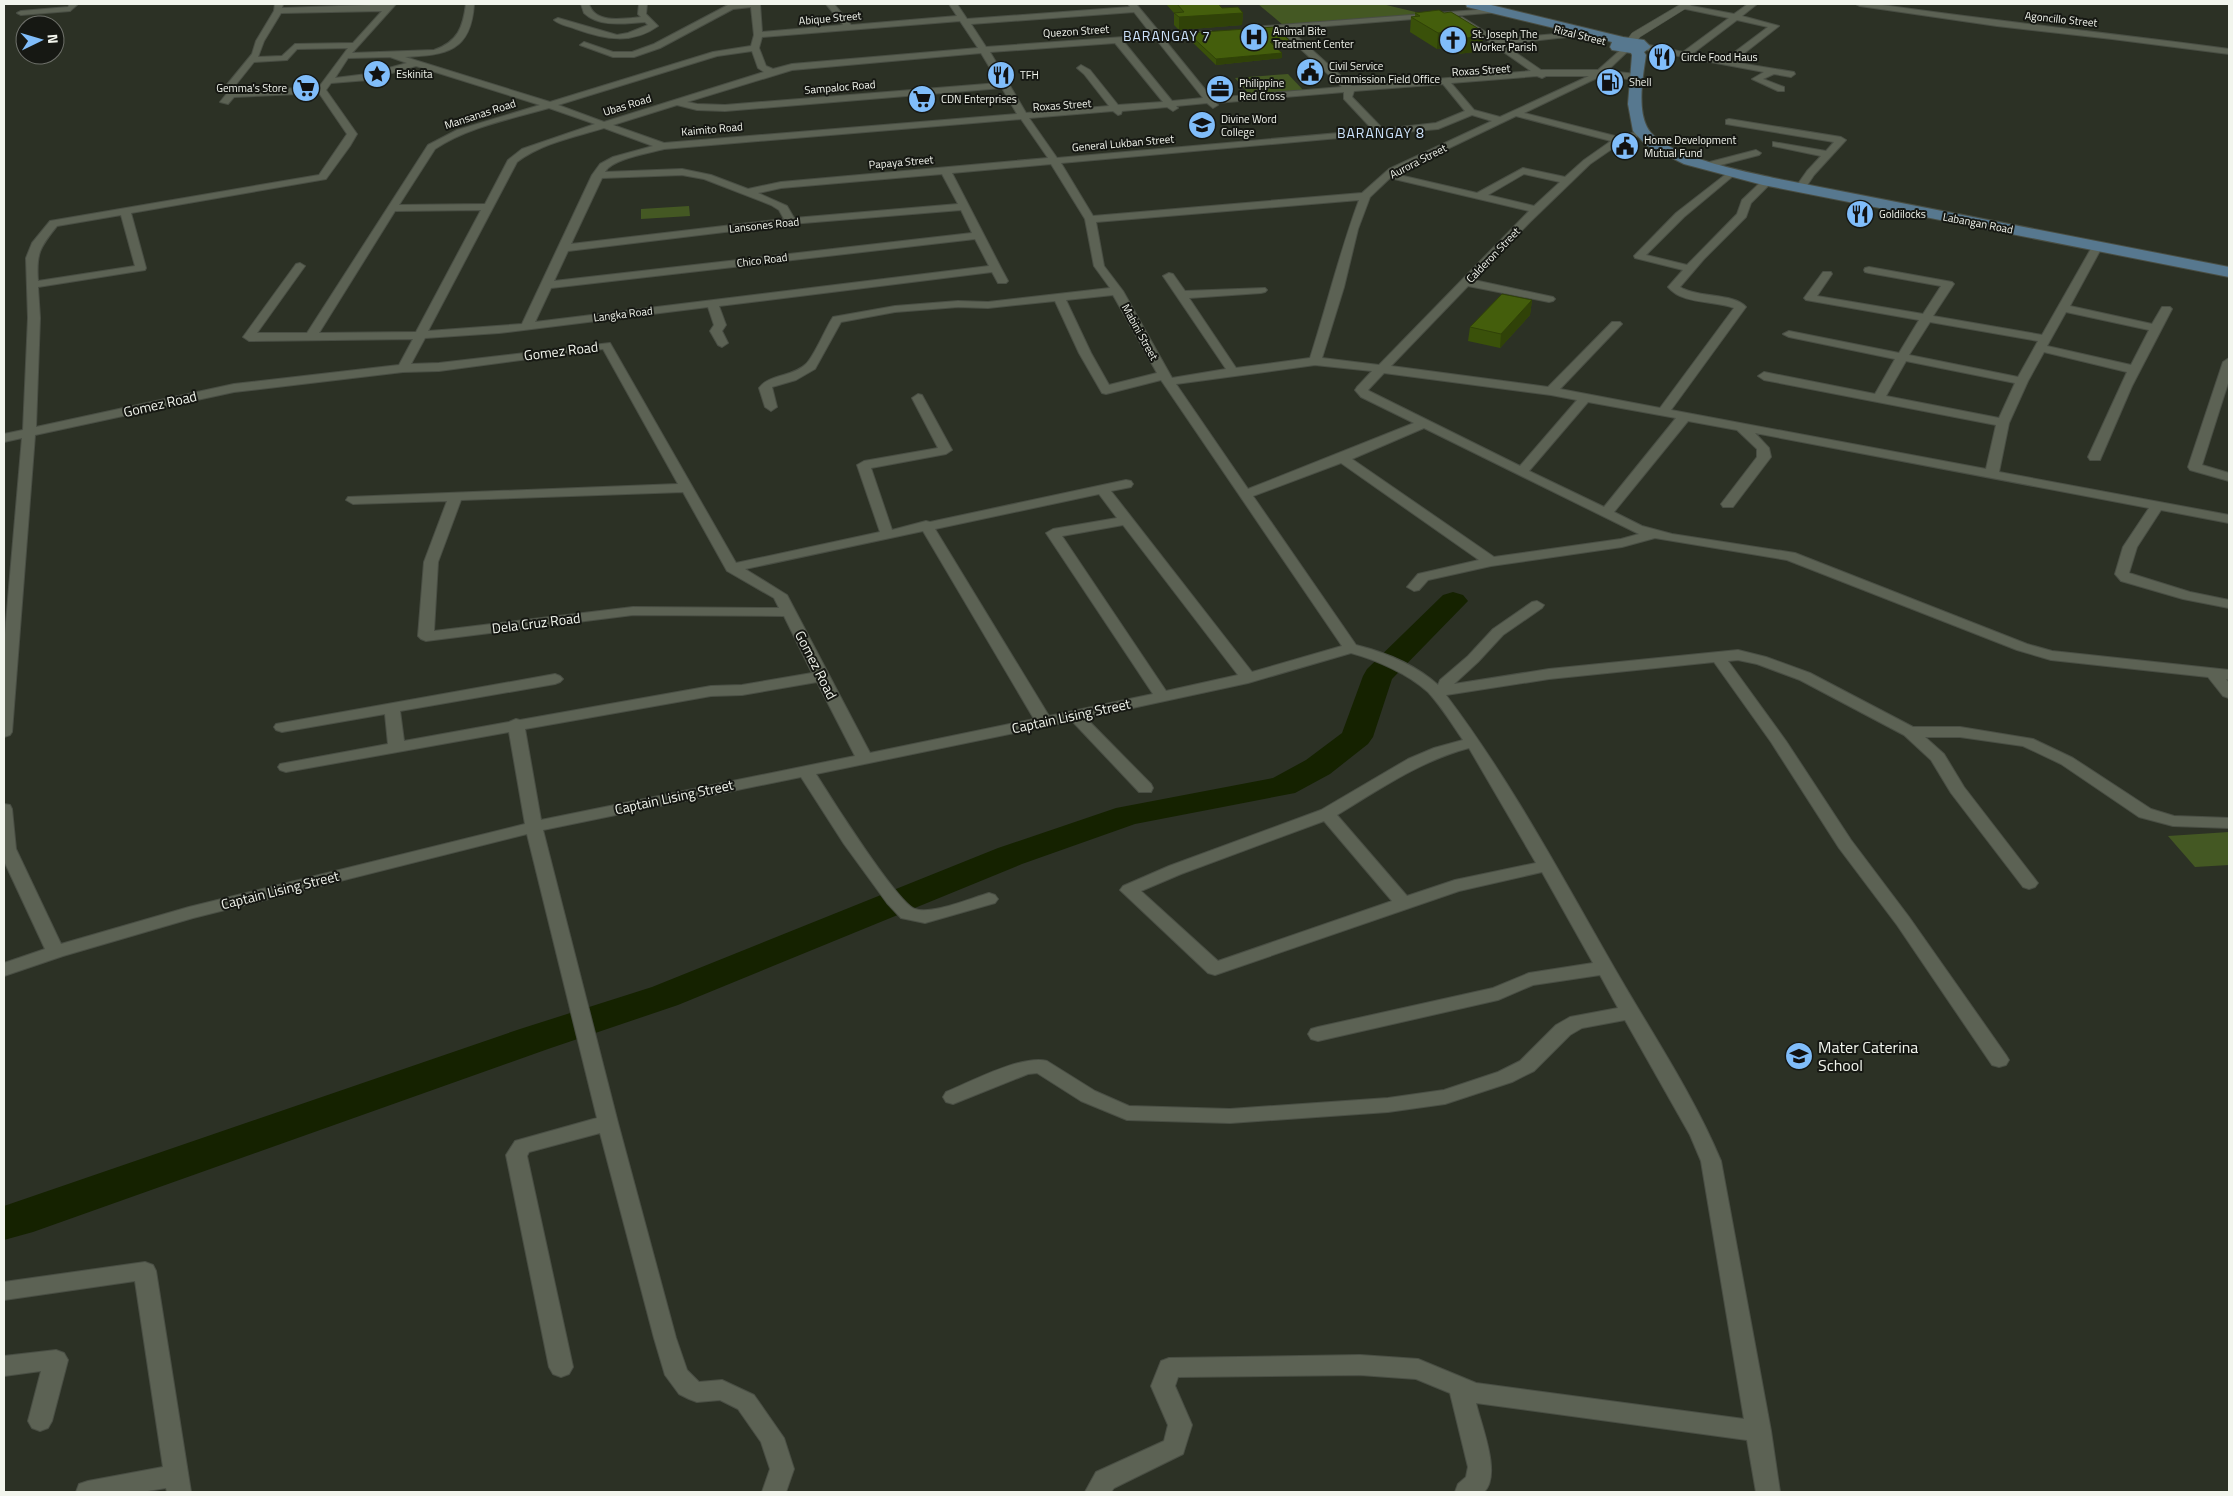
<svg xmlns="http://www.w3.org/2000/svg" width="2233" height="1496" font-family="'Titillium Web',sans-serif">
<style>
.green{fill:#445823}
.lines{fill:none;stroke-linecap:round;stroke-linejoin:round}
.river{fill:#152200;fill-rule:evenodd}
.minor-casing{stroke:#494e44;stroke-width:2}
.tertiary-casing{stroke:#494e44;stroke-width:1}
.primary-casing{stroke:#494e44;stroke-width:2}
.minor{fill:#5c6254;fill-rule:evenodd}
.tertiary{fill:#5c6254;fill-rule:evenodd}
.primary{fill:#57788f;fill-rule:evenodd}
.wall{fill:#3a510a}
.shaded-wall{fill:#304208}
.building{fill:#445e0c;stroke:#304208}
.labels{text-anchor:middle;stroke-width:4;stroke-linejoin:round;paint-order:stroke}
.far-street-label{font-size:11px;fill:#f2f5ed;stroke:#161813}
.far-poi-label{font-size:11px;fill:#f2f5ed;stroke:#161813;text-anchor:start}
.far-quarter-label{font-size:14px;letter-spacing:1px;fill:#cbe1f9;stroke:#161813}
.street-label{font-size:14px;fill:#f2f5ed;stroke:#161813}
.near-poi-label{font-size:16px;fill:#f2f5ed;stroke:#161813;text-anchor:start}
</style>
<rect width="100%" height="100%" fill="#2c3125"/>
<g class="green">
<polygon points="1258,4 1382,4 1424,14 1283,25"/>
<polygon points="1288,74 1304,91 1250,95 1235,78"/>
<polygon points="689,206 690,216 641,219 641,209"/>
<polygon points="2229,832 2229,865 2195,867 2168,836"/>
</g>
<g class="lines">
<polygon class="river" points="1453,592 1463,595 1468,601 1392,679 1373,737 1368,744 1330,774 1295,793 1135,824 1022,864 678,1005 548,1049 33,1232 4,1240 4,1206 520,1029 652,987 998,848 1116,808 1273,778 1306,760 1342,733 1363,676 1367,669 1443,595"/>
<g class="minor-casing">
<g id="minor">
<polygon points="70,4 78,4 70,11 21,15 17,13 21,11 68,7"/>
<path d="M275,4h8l-1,4 114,-4 -44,49 82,-3c24,-8 29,-23 32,-46h8c-3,48 -28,51 -69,53l145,45 163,-50 38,-6 3,-11 -3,-28 -18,2 -73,39 -26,9h-21l-33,-12 4,-3 29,10h19l22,-8 74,-39 32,-1 2,28 81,-7 -17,-21h8l17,21 106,-9 -8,-12h8l10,15 163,-12 -2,-3h8l25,30 50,-3 1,2 -4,2 -44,4 48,59 130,-11 -62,-57 -25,1h-3v-4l251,-19v4h-3l-211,17 63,57 179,-15 -72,-50 -1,-2 4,-2 35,22 82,-7v4h-3l-73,8 38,26h57l27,-24 4,3 -1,2 -21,20 30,3 4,3 -4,3 -36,-4 -77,37 95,24 23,-7 5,3 -25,9 -32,22 -60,58 -56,58 79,17 2,2 -2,2 -4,1 -81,-16 -77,80 157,21 64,-65h8l2,2 -2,2 -60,63 100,19 74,-100c-20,-8 -51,-3 -66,-21l15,-17 -48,-12 -1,-2 42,-43 54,-42 3,1v4l-49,41 -38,38 41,10 50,-51 5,-14 22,-21 4,-1 5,3 -22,22 -5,14 -42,42 -24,28c18,11 54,6 66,20l-75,103 315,59 10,-44 -232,-45 -6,-4 6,-4 111,22 20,-35 -106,-22 -6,-3 6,-3 110,22 20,-33 -113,-20 -2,-2 19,-26h8l1,2 -15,22 106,18 18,-28 -72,-13 -4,-1 -1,-2 1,-2 4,-1 83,15 2,2 -21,32 109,19 50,-88 1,-2h8l1,2 -32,59 82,18 10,-17h8l2,2 -40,77 -32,74h-10l-2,-3 39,-85 -83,-20 -16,29 -19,42 -10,49 230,43v8l-68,-13 -24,37 -8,26 61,19 39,8v8l-46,-9 -62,-18 -6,-7 8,-27 26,-39 -394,-75 14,15 2,9 -38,50h-10l-2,-3 36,-47v-8l-20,-19 -49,-9 -74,91 28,14 30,8 123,19 232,91 25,7 177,19v10l-3,-1 3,4v15l-6,-2 -15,-19 -157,-17 -34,-10 -230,-90 -132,-22 -33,9 -131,19 -63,14 -9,10 -5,1 -7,-4 11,-13 61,-14 -138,-97 -88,33 103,149c28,7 60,20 82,40l2,-5 28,-24 25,-27 39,-27 5,-1 7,4 -2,3 -39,27 -25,27 -24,22 95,-15 189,-19 28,7 44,16 103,54h47l73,12 40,19 78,51 23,7 55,2v10l-56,-2 -34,-9 -78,-53 -38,-18 -63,-9h-35l19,17 20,33 74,96 -3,4 -6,2 -6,-2 -72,-94 -20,-33 -27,-25 -104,-55 -43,-16 -19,-4 -10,1 58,80 65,99 58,77 97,138 3,5 -3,5 -7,2 -7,-2 -95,-140 -58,-77 -68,-106 -57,-80 -165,17 -103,16c65,86 116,182 170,276 35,61 77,123 105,190l50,270 9,61h-24l-9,-52 -271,-37c5,22 26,72 8,89h-29l3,-8 8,-7 2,-10 -18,-74 -34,-14 -56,-4 -182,2 -3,9 17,39 -9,29 -69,34 -3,4h-26l11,-20 68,-31 4,-16 -17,-39 10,-25 8,-3 191,-3 58,4 58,24 268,36 -43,-258 -11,-26 -65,-115 -43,8 -12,7 -36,36 -22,11 -67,22 -57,8 -158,11 -103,-3 -46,-19 -44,-28 -9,1 -75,30 -7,-2 -3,-5 3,-5c24,-10 77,-38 101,-31l48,30 34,15 101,3 158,-11 56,-8 54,-18 22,-11 36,-36 14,-8 48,-9 -18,-33 -67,10 -35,15 -180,41 -7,-2 -3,-5 3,-5 7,-2 175,-39 36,-15 64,-10 -51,-91 -83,19 -244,84 -7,-2 -88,-83 3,-4 46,-20 152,-56 87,-51 26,-11 29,-8c-11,-16 -22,-34 -35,-48 -20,-18 -51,-32 -77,-39l-103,30 -162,35 65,66 2,4 -2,4h-12l-67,-71 -256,53c13,21 82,130 99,135 17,6 56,-11 74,-16l6,2 3,4 -3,4 -70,20 -24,-5 -14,-15 -43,-59 -43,-67 -258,53 75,293 58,215 11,32 12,12 23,-2 32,15 30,43 10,31 -8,23h-24l8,-23 -9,-27 -23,-33 -18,-9 -23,2 -8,-3 -10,-5 -14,-19 -11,-37 -54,-205 -71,19 -2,4 46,211 -4,7 -8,3 -8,-3 -4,-7 -43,-212 9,-14 82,-23 -70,-284 -334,84 -130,38 -59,20v-13l41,-14 -41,-88v-57l6,1 2,4 4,40 45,95 128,-37 336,-83 -16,-92 -223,40 -6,-2 -2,-3 2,-3 108,-20 -3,-30 -103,18 -6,-2 -2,-3 2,-3 279,-50 5,2 3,3 -3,3 -5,2 -155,27 4,30 105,-19 7,-3 4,1 191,-34 31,-1 70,-12 -28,-57 -151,-1 -207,26 -5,-2 -3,-3 6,-74 23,-61 -94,3 -7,-4 2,-3 330,-13 -75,-135 -164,22 -36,1 -169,20 -199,43 -23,297 -2,3 -6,2v-92l18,-207 -18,4v-8l19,-4 5,-112 -2,-60 6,-15 18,-22 269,-46 28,-41 -28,-41 -85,4 -6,7 -8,-2 8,-10 -3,-5 27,-33 4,-13 18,-30zM382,11l-29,32 -58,1 -13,12 -24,1 6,-16 17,-28zM1134,12l18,23 -166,12 -15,-23zM960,21l18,27 -186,16 -19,5 -7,-3 -7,-18 3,-11zM1156,39l47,59 -31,3 -48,-59zM1115,43l48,59 -45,3 -28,-35 -9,-5 -4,3 7,6 25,32 -83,7 -36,-61zM348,48l-29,39 -82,4 -3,-4 20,-25 33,-2 10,-11zM752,51l6,17 6,4 -160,50 -46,-17 159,-49zM981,53l18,30 -274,22 -28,-1 -10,-2 105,-32zM390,57l17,6 -40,11 -32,4 13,-20zM416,66l124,39 -83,25 -29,15 -121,188h-50l48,-67 -5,-3 -4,1 -53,73 6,4 164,-2 -14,26 -165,19 -198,43 4,-109 -2,-31 107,-17 1,-2 -15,-55 195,-34 24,-33 7,-12 -31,-44 5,-7 37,-3zM1537,76l5,2 4,-2h43l-89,41 -26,-7 -23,-27zM1443,84l22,27 -29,12 -53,6 -31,-32 2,-6zM1002,88l15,26 -353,29 -51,-18 64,-20 20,5 28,1zM1344,92v7l29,31 -316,28 -28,-40 84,-7 5,4 3,-1 1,-3 45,-4 6,4 5,-3 -2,-2 31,-3 6,5 5,-3 -2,-2zM549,108l46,16 -73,25 -14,11 -23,44 -86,1 36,-56c33,-22 76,-30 114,-41zM1472,115l20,6 -103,48 -27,24 -269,23 -32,-53 377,-34zM1516,116l95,25 -27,19 -19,17 -42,-9 -46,25 -82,-19zM1021,119l27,39 -267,24 -33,7 -37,-14 -29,-6 -77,3c6,-13 45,-19 59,-23zM604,128l49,18 -40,11 -13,7 -8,11 -70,149 -94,7 89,-169c25,-19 58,-25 87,-34zM1051,164l34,55 9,47 16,22 -122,14 -30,-1 -63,5 -62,11c-8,12 -18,38 -27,47 -13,13 -37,10 -47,24l6,19 6,4 6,-4 -5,-20 24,-7 19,-11 26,-47 54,-10 63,-5 30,1 67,-7 24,52 23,40 4,1 55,-14 181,266 -90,26 -141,-181 20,-4 2,-3 -2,-3 -5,-1 -196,42 -4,-1 -34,9 -21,-62 75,-14 6,-4 -30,-55 -4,-1 -6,4 26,50 -74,13 -7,4 23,67 -144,31 -126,-220 -171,20 -28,1 14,-26 74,-5 209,-26 6,18 -4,6 8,14 4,2 6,-4 -6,-12 4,-6 -7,-19 273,-34 6,11h8l2,-2 -7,-13 -49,-95zM942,174l16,30 -164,14 -7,-12 -29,-13 23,-5zM1524,174l36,8 -26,24 -46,-11zM682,175l22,4 67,26 8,5 5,9 -213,25 31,-66zM1390,178l139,33 -150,154 -57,-7 22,-71 14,-58 12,-32zM1359,200c-19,51 -32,105 -49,158l-74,10 -47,-70 72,-5 4,-1 2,-2 -2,-2 -80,3 -12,-17 -4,-1 -6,3 63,93 -54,9 -49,-87 -19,-25 -8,-44zM481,210l-65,122 -97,1 76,-122zM961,210l11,23 -418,48 14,-30 223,-27zM121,215l14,51 -97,15c-2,-28 2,-34 19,-55zM975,239l14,27 -454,56 16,-34zM1113,295l44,78 -48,12 -18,-32 -25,-53zM2066,312l83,18 -18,35 -84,-19zM1930,322l108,19 -20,36 -109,-22zM1906,361l109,22 -16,35 -113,-22zM1315,365l57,6 -15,16 -2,3 6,7 53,26 -166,66 -72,-105zM1384,373l167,22 26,5 -57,66 -151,-75 -1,-1zM1588,402l88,16 -72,89 -75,-36zM1424,428l215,106 -18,5 -127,18 -142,-98zM683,492l44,79 47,27 5,10 -146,-1 -199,24 4,-69 23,-62zM1099,494l18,24 -64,11 -7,4 107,161 -104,22 -114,-187zM1123,525l115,150 -72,16 -104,-155zM923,531l111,188 -164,34 -83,-158 -42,-26zM817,682l38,74 -314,64 -16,-91 186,-33 31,-1zM1469,748l67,115 -81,17 -48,16 -70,-81c43,-26 83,-54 132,-67zM1324,821l68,80 -174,60 -77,-70 40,-17z"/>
<path d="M581,4h8c6,20 34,15 52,13l-3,-3 1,-10h8l-1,10 12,12c-26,19 -54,13 -82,3 -8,-3 -16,-4 -22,-9l4,-2 59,17 11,-2 20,-8 -3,-3c-20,1 -45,6 -61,-9z"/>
<path d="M1681,4l53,10 14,-10h9l-15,12 37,10 -46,36 61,10 1,2 -4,3 -17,-3 -11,5 21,8v4h-6l-26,-12 12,-7 -123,-23v-4l3,-1 39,8 46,-34 -48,-10zM1737,20l31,7 -44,33 -32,-6z"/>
<path d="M1856,4h19c118,17 236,29 354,45v5l-117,-15 -115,-13 -137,-20z"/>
<polygon points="1729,119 1841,137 1846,140 1814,175 1804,190 1800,191 1795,188 1807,171 1821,156 1773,146 1773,142 1826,151 1834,142 1726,124 1726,120"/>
<polygon points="1756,150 1761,153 1759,155 1705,169 1700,166 1702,164"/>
<polygon points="2229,358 2229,380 2202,465 2229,473 2229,481 2190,470 2188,467 2223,362"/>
<polygon points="145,1262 153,1265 156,1271 191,1492 167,1492 166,1488 142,1492 76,1492 79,1484 88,1481 163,1467 135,1281 4,1300 4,1282"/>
<polygon points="56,1350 64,1353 68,1360 52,1421 48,1428 40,1431 32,1428 28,1421 41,1371 4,1376 4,1356"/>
</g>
</g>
<g class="tertiary-casing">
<polygon id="tertiary" points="1681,4 1693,4 1640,37 1635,43 1627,43 1626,41 1632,33"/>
</g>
<g class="primary-casing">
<path id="primary" d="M1466,4h21l136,33 21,3 7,7 -7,5 2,3c-3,21 -9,52 1,72 15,30 105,46 137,53l445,87v10l-466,-92 -79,-21 -38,-19 -13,-14 -5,-27 4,-49 -1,-2 -19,-3 -2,-3 2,-5 -145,-35z"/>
</g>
<use href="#minor" class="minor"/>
<use href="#tertiary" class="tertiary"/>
<use href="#primary" class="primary"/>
</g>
<g class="wall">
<polygon points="1166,4 1218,4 1222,8 1243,13 1242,25 1179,30 1174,25 1174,13"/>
<polygon points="1415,13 1444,13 1479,29 1478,33 1482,51 1458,54 1447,47 1437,49 1410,32 1411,17 1415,16"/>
<polygon points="1188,33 1290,46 1275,47 1282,58 1216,65 1188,38"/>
<polygon points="1532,300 1530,315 1500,348 1468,341 1470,327"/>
</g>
<g class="shaded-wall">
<polygon points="1243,13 1242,25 1179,30 1179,17"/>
<polygon points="1479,29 1478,37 1483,36 1482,51 1458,54 1459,39 1472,30"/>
<polygon points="1448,32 1447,47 1437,49 1438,33"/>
<polygon points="1290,41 1290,46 1269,47 1270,42"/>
<polygon points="1282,53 1282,58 1216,65 1216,59"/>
<polygon points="1532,300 1530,315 1500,348 1501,334"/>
</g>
<g class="building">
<polygon points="1177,4 1218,4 1222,8 1238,7 1243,13 1179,17 1174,13 1184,12"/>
<polygon points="1439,10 1444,13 1451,12 1479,29 1472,30 1483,36 1459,39 1448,32 1438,33 1411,17 1420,16 1415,13"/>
<polygon points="1275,27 1290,41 1270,42 1282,53 1216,59 1188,33"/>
<polygon points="1502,294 1532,300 1501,334 1470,327"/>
</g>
<defs>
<g id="hospital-disc" transform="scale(1.4375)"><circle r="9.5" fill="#80bdfa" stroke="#161813"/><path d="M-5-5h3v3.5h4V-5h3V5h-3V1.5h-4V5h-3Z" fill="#111"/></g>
<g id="church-disc" transform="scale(1.4375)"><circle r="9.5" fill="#80bdfa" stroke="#161813"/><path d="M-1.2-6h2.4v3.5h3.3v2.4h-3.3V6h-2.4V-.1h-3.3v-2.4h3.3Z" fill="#111"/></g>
<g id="restaurant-disc" transform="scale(1.4375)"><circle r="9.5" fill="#80bdfa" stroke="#161813"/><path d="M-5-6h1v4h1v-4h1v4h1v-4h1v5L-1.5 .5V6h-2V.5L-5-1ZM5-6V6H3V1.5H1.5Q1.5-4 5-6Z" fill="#111"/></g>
<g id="civic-disc" transform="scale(1.4375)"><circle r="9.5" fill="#80bdfa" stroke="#161813"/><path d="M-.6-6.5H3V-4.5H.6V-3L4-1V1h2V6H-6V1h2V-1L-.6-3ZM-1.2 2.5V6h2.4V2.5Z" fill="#111"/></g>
<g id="sight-disc" transform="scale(1.4375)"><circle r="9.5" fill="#80bdfa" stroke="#161813"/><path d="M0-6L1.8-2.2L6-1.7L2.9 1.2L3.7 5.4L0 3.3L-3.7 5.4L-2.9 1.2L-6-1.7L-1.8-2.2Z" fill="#111"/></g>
<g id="fuel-disc" transform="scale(1.4375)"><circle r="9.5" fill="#80bdfa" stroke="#161813"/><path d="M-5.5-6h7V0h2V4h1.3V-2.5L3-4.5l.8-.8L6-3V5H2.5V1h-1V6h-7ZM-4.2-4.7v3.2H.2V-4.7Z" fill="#111"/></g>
<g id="supermarket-disc" transform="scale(1.4375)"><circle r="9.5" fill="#80bdfa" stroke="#161813"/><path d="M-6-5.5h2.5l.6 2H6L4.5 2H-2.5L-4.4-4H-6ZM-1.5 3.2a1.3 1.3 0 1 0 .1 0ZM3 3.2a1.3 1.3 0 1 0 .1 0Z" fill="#111"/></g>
<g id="office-disc" transform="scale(1.4375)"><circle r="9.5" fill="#80bdfa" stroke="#161813"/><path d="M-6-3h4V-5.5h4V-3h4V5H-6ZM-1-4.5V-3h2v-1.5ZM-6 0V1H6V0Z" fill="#111"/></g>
<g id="university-disc" transform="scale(1.4375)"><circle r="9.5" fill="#80bdfa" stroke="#161813"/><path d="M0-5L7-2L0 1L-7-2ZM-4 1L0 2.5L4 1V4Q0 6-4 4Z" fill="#111"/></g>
<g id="school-disc" transform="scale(1.4375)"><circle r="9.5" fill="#80bdfa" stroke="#161813"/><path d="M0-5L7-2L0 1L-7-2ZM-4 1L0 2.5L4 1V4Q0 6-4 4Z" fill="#111"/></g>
</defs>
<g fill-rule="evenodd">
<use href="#hospital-disc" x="1254" y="37"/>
<use href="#church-disc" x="1453" y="40"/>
<use href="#restaurant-disc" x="1662" y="57"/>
<use href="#civic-disc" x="1310" y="72"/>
<use href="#sight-disc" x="377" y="74"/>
<use href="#restaurant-disc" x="1001" y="75"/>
<use href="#fuel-disc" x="1610" y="82"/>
<use href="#supermarket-disc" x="306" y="88"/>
<use href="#office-disc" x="1220" y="89"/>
<use href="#supermarket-disc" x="922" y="99"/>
<use href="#university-disc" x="1202" y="125"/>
<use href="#civic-disc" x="1625" y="146"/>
<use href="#restaurant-disc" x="1860" y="214"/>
<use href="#school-disc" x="1799" y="1056"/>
</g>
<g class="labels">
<g class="far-street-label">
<text transform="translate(830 18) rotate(-5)" y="4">Abique Street</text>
<text transform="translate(2061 19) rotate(6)" y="4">Agoncillo Street</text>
<text transform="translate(1076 31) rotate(-4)" y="4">Quezon Street</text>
<text transform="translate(1580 35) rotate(14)" y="4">Rizal Street</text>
<text transform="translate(1481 70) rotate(-4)" y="4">Roxas Street</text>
<text transform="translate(840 87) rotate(-5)" y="4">Sampaloc Road</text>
<text transform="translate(627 105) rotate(-17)" y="4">Ubas Road</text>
<text transform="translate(1062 105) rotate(-4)" y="4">Roxas Street</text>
<text transform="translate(480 114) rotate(-18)" y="4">Mansanas Road</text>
<text transform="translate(712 129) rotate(-5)" y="4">Kaimito Road</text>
<text transform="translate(1123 143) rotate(-5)" y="4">General Lukban Street</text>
<text transform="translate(1418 161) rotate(-27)" y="4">Aurora Street</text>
<text transform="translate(901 162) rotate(-5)" y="4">Papaya Street</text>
<text transform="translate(1978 223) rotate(11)" y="4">Labangan Road</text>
<text transform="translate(764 225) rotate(-6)" y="4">Lansones Road</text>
<text transform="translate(1493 255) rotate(-46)" y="4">Calderon Street</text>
<text transform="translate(762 260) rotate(-7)" y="4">Chico Road</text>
<text transform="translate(623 314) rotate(-7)" y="4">Langka Road</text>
<text transform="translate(1140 332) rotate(61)" y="4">Mabini Street</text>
</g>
<g class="far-poi-label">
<text x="1273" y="35">Animal Bite<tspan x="1273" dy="13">Treatment Center</tspan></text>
<text x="1472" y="38">St. Joseph The<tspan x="1472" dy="13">Worker Parish</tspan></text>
<text x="1681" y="61">Circle Food Haus</text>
<text x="1329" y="70">Civil Service<tspan x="1329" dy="13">Commission Field Office</tspan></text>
<text x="396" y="78">Eskinita</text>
<text x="1020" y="79">TFH</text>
<text x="1629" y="86">Shell</text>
<text x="1239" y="87">Philippine<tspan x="1239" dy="13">Red Cross</tspan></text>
<text x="287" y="92" text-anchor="end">Gemma's Store</text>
<text x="941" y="103">CDN Enterprises</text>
<text x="1221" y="123">Divine Word<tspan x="1221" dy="13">College</tspan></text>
<text x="1644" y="144">Home Development<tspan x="1644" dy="13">Mutual Fund</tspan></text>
<text x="1879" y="218">Goldilocks</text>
</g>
<g class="far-quarter-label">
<text x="1167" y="41">BARANGAY 7</text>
<text x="1381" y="138">BARANGAY 8</text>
</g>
<g class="street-label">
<text transform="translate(561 351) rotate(-7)" y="5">Gomez Road</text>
<text transform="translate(160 404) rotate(-13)" y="5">Gomez Road</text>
<text transform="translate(536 623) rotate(-7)" y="5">Dela Cruz Road</text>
<text transform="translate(816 665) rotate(63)" y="5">Gomez Road</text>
<text transform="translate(1071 716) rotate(-12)" y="5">Captain Lising Street</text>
<text transform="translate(674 797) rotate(-12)" y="5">Captain Lising Street</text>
<text transform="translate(280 890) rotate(-14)" y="5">Captain Lising Street</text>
</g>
<g class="near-poi-label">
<text x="1818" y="1053">Mater Caterina<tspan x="1818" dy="18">School</tspan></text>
</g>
</g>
<rect width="2233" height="1496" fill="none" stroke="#f2f5ed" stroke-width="10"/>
<g transform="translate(40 40) rotate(85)"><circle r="24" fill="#161813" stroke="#6e706a"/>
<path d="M0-4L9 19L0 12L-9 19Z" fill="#80bdfa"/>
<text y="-8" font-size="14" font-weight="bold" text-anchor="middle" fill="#f2f5ed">N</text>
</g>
</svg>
